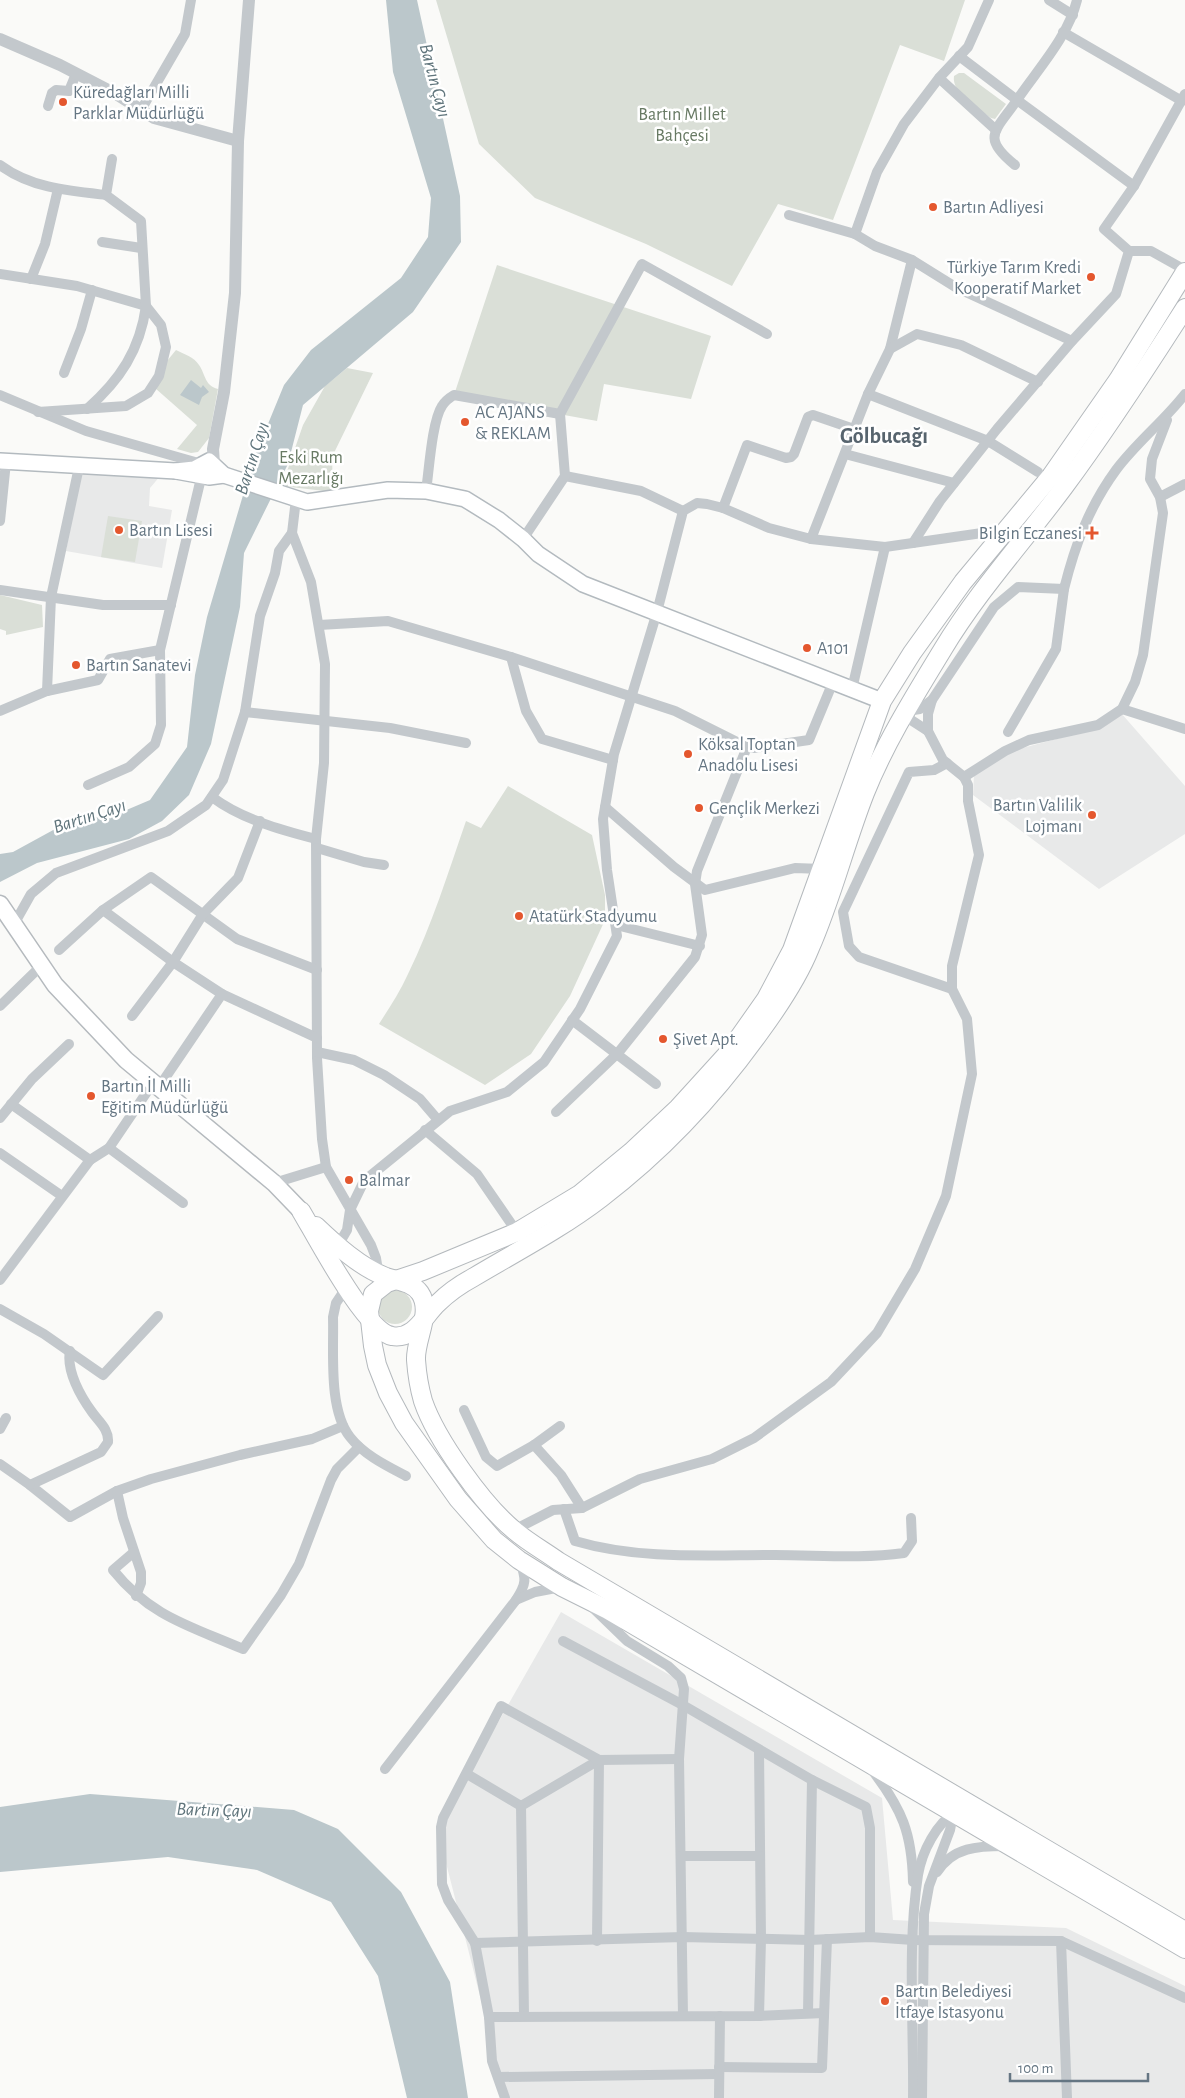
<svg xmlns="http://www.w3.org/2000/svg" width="1185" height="2098" font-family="'Alegreya Sans',sans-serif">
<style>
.built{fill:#e8e9e9}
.green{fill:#dadfd7}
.water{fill:#bbc7cb}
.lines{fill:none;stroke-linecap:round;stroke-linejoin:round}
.secondary-casing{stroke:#b3babf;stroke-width:18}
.primary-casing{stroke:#b5babe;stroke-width:19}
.trunk-casing{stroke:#b4b9bd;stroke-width:20}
.minor{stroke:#c3c8cc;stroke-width:10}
.tertiary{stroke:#c3c8cc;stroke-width:12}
.secondary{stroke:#fff;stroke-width:15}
.primary{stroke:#fff;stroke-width:16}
.trunk{stroke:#fff;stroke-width:18}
.poi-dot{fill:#e4572e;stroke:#fff;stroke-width:2}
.labels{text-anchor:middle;stroke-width:5;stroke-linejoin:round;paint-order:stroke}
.poi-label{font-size:18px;fill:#657683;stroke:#fff;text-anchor:start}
.park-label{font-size:18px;fill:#687a64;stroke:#fff}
.water-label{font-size:19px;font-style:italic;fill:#60757c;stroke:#fff}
.district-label{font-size:22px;font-weight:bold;fill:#57646e;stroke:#fff}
</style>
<rect width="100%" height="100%" fill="#fafaf8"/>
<g class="built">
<polygon points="81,470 161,475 150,488 149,506 172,510 162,568 66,551"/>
<polygon points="1121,713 1185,786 1185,834 1099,889 973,795 974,775 1015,750 1105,726"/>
<polygon points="561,1612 882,1798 893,1920 1066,1928 1185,1986 1185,2098 506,2098 444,1855 446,1814"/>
</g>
<g class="green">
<polygon points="436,0 965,0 944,61 900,45 833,220 778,204 732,286 646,244 535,198 479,144"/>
<path d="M959,73h5l42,31 -11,15 -4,-1c-12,-9 -40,-25 -37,-42z"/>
<polygon points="497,265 711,336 691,399 604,384 597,421 454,395"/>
<path d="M176,350c8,4 18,7 23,15 7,10 5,20 19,24l-9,49 -11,14 -7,1 -14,-4 20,-24 -42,-37 12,-27z"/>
<polygon points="347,368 373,373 332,457 333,492 282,486 303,425 325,386"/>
<polygon points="108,516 142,521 135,562 101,557"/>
<polygon points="0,595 42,605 43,627 6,635 6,631 0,629"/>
<path d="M508,786l84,49 13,60v25l-35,76 -39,58 -46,31 -106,-61c10,-16 21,-32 29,-50 24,-49 40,-101 58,-153l15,7z"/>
<circle cx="395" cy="1307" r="17"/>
</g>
<g class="water">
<polygon points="386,0 417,0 460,196 461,242 413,312 303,405 288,464 244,553 240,607 211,744 189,795 162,821 129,839 37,863 0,882 0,854 13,852 77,817 110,817 150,800 187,747 195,675 207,617 254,458 284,385 311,350 401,278 428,237 431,198 393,72"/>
<polygon points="191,380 201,388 203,385 209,392 202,397 199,405 180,395"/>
<polygon points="90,1794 294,1810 338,1829 401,1892 450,1982 468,2098 407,2098 378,1976 331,1902 257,1870 168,1857 0,1872 0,1807"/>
</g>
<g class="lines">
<g class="secondary-casing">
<g id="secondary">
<polyline points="0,461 176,471 209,477 224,475"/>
<polyline points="176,471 194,469 209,461 224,475 307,502 388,490 426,491 465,499 499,520 523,539 538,554 583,584 882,701"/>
</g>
</g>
<g class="primary-casing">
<polyline id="primary" points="0,904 55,985 126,1060 274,1183 301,1211"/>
</g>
<g class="trunk-casing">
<g id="trunk">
<polyline points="1185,272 1118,380 1051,476 963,582 912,653 882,701 792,950 766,999 728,1053 678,1108 631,1152 580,1194 517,1232 423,1271 387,1283 373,1294 369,1311 373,1346 377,1365 388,1393 404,1423 458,1499 494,1540 519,1560 562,1587 608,1610 1185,1949"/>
<path d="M301,1211c15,25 65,121 91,125 22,4 32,-20 46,-33 10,-10 23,-19 36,-26 42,-25 88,-49 127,-79 62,-47 114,-103 159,-166 19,-26 38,-54 50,-84 22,-50 35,-104 55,-155 20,-50 50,-98 78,-144 35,-58 81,-108 121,-162 43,-58 82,-118 121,-179"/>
<path d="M316,1226c20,19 44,41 70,51 12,4 26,5 34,16 13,19 -5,46 -4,67 1,14 3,27 7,41 13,38 60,104 92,130 13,11 29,20 43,30l627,370"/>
</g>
</g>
<g class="minor">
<polyline points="1049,0 1073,15"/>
<path d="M1077,0c-9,37 -39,69 -60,100l117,86"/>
<polyline points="1063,32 1182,101"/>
<path d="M959,56l58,44c-21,31 -37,37 -2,65"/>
<polyline points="939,78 996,130"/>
<polyline points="48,106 52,93 56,90 69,91 76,74"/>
<polyline points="141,110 185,34 191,0"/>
<path d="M0,165c31,23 69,26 106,30"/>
<polyline points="789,215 855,234 875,246 912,260 957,288 1072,341"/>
<polyline points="855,234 877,172 904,124 939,78 968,47 989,0"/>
<polyline points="102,242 141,248"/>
<polyline points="1129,251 1151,251 1185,270"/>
<path d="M0,274l77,12 69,20c-6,44 -26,74 -59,103"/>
<polyline points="31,279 45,244 58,189"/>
<polyline points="890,349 912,260"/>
<polyline points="64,373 81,329 92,290"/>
<polyline points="868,394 988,441 1038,472"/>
<polyline points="0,395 86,431 202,464"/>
<polyline points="38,412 126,406 148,393 159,376 166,347 161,325 146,306 141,221 106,195 112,159"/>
<polyline points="845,454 954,483"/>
<polyline points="565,476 641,491 683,511"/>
<path d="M426,491c3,-20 6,-70 16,-85 3,-5 7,-8 12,-11l106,19 82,-150 125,70"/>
<polyline points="1160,497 1185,484"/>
<polyline points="296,499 292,533 311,582 325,664 324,763 316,839 317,1058 322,1139 326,1167 371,1245 376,1258 379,1277"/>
<polyline points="723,508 747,445 786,458 791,457 794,454 808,417 813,415 854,429"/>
<polyline points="0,521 6,462"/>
<polyline points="523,539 565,476 560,414"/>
<polyline points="811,539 868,394 890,349 917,334 961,345 1038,382"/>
<polyline points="913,543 940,501 997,429 1072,341 1116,294 1129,251 1104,229 1134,186 1185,94"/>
<polyline points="0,590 103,605 171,605"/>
<polyline points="319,625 388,621 511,657 675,711 747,747 754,748 809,740 833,682"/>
<polyline points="511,657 526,711 542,739 613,760"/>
<polyline points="852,689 885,547"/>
<polyline points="47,691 51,597 79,467"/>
<polyline points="1122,709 1185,729"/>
<polyline points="0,711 47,691 98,680 110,659 160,650"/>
<polyline points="245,712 390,728 466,743"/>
<path d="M928,731l-17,-11 -4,-9 13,-2 12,-9 62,-93 24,-20 46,2c11,-44 25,-82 52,-119 20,-27 48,-49 69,-76"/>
<polyline points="1008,732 1056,649 1064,589"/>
<polyline points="947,763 934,770 909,772 843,912 849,946 859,957 952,989"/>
<polyline points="964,777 1005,751 1029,740 1098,725 1122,709 1135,682 1143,655 1163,513 1160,497 1150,479 1152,459 1167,420"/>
<polyline points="88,785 129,767 155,744 161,725 160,650 202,474"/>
<path d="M212,797c29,22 69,33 104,42"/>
<polyline points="605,807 674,867 705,890 795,868 822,869"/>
<polyline points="317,848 364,862 384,865"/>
<polyline points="103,910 173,962 222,994 317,1038"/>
<polyline points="616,925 700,946"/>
<polyline points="13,926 31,894 56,873 168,831 206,805 223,780 245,712 260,616 275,573 279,551 292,533"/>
<polyline points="59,950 103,910 151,877 237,939 317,970"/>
<polyline points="0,1006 41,966"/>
<polyline points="132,1016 173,962 203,914 238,878 260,821"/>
<polyline points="572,1020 656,1084"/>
<polyline points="317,1052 354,1060 384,1075 420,1099 438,1120"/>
<polyline points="159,1087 222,994"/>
<polyline points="11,1104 90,1160 109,1148 153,1083"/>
<polyline points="556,1112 618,1053 695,957 702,935 695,884 697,871 747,747"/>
<polyline points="0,1118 32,1079 69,1044"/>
<polyline points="425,1130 477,1174 517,1232"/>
<polyline points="109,1148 183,1203"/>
<polyline points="0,1153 62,1196"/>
<polyline points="274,1183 326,1167"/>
<polyline points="336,1249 347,1230 350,1210 364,1181 450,1111 507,1092 544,1062 580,1009 617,936 607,870 603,819 614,754 657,612 683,511 697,503 707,504 723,508 769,528 811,539 885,547 989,532"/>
<polyline points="0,1280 90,1160"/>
<path d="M346,1288l-10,15 -3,14c1,35 -5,92 17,120 14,18 37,29 56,39"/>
<polyline points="0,1309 44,1334 103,1375 158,1316"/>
<path d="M70,1351c-4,20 11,46 22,61 7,10 17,17 16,30l-7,10 -71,33 40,32 47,-26 34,-12 89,-24 72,-16 31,-13"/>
<polyline points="464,1410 486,1457 497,1466 534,1445 560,1426"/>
<polyline points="0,1429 6,1418"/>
<polyline points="534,1445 561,1475 582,1508"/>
<polyline points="0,1464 30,1485"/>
<polyline points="117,1491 123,1518 141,1572 141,1583 136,1596"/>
<path d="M564,1509l11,32c64,19 134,14 200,14 44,0 86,4 129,-2l8,-12 -1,-23"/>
<polyline points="514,1530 553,1510 582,1508 640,1479 712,1459 754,1438 831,1382 877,1333 915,1269 946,1196 972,1074 967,1019 952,989 952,966 979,855 968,801 968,785 964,777 943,760 928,731 928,714 932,700"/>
<path d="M134,1552l-21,18c38,47 77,56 130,79l38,-54 18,-31 32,-84 6,-11 22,-22"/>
<path d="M516,1600c11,-17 10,-21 4,-39"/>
<polyline points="594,1609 627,1641 668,1666 681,1678 684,1689 679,1759 683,2016"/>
<polyline points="563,1641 681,1704 812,1780 866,1807 870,1828 870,1937"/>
<polyline points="759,1750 761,1939 759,2016"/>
<polyline points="385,1769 516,1600 535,1592 561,1587"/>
<path d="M872,1770c30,39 40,63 41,112"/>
<polyline points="467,1774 521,1806"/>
<polyline points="521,1806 524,2016"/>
<polyline points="521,1806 599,1760"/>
<polyline points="681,1856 760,1856"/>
<path d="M937,1872c16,-25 41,-26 68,-26"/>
<polyline points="597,1941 599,1760"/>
<polyline points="1061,1941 1185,1998"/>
<polyline points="475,1943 683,1937 810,1940 870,1937 913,1940 1061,1941 1067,2098"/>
<polyline points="808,2013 812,1780"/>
<polyline points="489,2017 759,2016 824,2013"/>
<polyline points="719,2067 822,2068 827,1939"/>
<polyline points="499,2077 719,2074"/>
<polyline points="505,2098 492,2061 489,2017 475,1943 448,1900 442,1884 441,1827 443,1818 501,1706 599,1760 679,1759"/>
<polyline points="719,2098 720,2016"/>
<path d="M913,2098c1,-70 -6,-154 5,-223 4,-23 18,-52 39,-64"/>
<polyline points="922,2098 924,1914 929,1886 950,1830 954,1809"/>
</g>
<g class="tertiary">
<polyline points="0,39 60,65 116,94 154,118 238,141"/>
<polyline points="214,464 213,449 224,392 235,293 238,141 249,0"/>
</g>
<use href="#secondary" class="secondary"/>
<use href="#primary" class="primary"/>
<use href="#trunk" class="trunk"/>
</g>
<g class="poi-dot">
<circle cx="63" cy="102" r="5"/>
<circle cx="933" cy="207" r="5"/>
<circle cx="1091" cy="277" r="5"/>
<circle cx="465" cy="422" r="5"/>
<circle cx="119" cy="530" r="5"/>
<path d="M1089.5 525.5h5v5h5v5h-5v5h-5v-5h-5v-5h5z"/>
<circle cx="807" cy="648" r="5"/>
<circle cx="76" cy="665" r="5"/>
<circle cx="688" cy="754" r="5"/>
<circle cx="699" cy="808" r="5"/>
<circle cx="1092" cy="815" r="5"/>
<circle cx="519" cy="916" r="5"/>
<circle cx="663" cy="1039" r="5"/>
<circle cx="91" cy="1096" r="5"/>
<circle cx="349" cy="1180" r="5"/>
<circle cx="885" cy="2001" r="5"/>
</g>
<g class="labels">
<g class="poi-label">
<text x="73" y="98">Küredağları Milli<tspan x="73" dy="21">Parklar Müdürlüğü</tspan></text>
<text x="943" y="213">Bartın Adliyesi</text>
<text x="1081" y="273" text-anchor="end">Türkiye Tarım Kredi<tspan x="1081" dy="21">Kooperatif Market</tspan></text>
<text x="475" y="418">AC AJANS<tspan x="475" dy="21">&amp; REKLAM</tspan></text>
<text x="129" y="536">Bartın Lisesi</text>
<text x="1082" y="539" text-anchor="end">Bilgin Eczanesi</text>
<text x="817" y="654">A101</text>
<text x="86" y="671">Bartın Sanatevi</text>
<text x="698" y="750">Köksal Toptan<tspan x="698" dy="21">Anadolu Lisesi</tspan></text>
<text x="1082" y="811" text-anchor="end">Bartın Valilik<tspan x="1082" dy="21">Lojmanı</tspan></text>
<text x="709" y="814">Gençlik Merkezi</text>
<text x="529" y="922">Atatürk Stadyumu</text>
<text x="673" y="1045">Şivet Apt.</text>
<text x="101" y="1092">Bartın İl Milli<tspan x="101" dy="21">Eğitim Müdürlüğü</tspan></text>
<text x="359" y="1186">Balmar</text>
<text x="895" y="1997">Bartın Belediyesi<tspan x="895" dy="21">İtfaye İstasyonu</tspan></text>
</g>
<g class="park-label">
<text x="682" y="120">Bartın Millet<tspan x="682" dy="21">Bahçesi</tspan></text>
<text x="311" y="463">Eski Rum<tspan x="311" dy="21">Mezarlığı</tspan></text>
</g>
<g class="water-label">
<text transform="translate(436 80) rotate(75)" y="7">Bartın Çayı</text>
<text transform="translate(251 458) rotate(-72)" y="7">Bartın Çayı</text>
<text transform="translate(89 815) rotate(-18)" y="7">Bartın Çayı</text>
<text transform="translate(214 1809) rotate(2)" y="7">Bartın Çayı</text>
</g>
<g class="district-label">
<text x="884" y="443">Gölbucağı</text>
</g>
</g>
<path d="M1010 2073v8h138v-8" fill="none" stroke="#657683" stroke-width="2.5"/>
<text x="1018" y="2073" font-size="15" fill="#657683" stroke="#ffffff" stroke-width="4" paint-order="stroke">100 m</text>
</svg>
